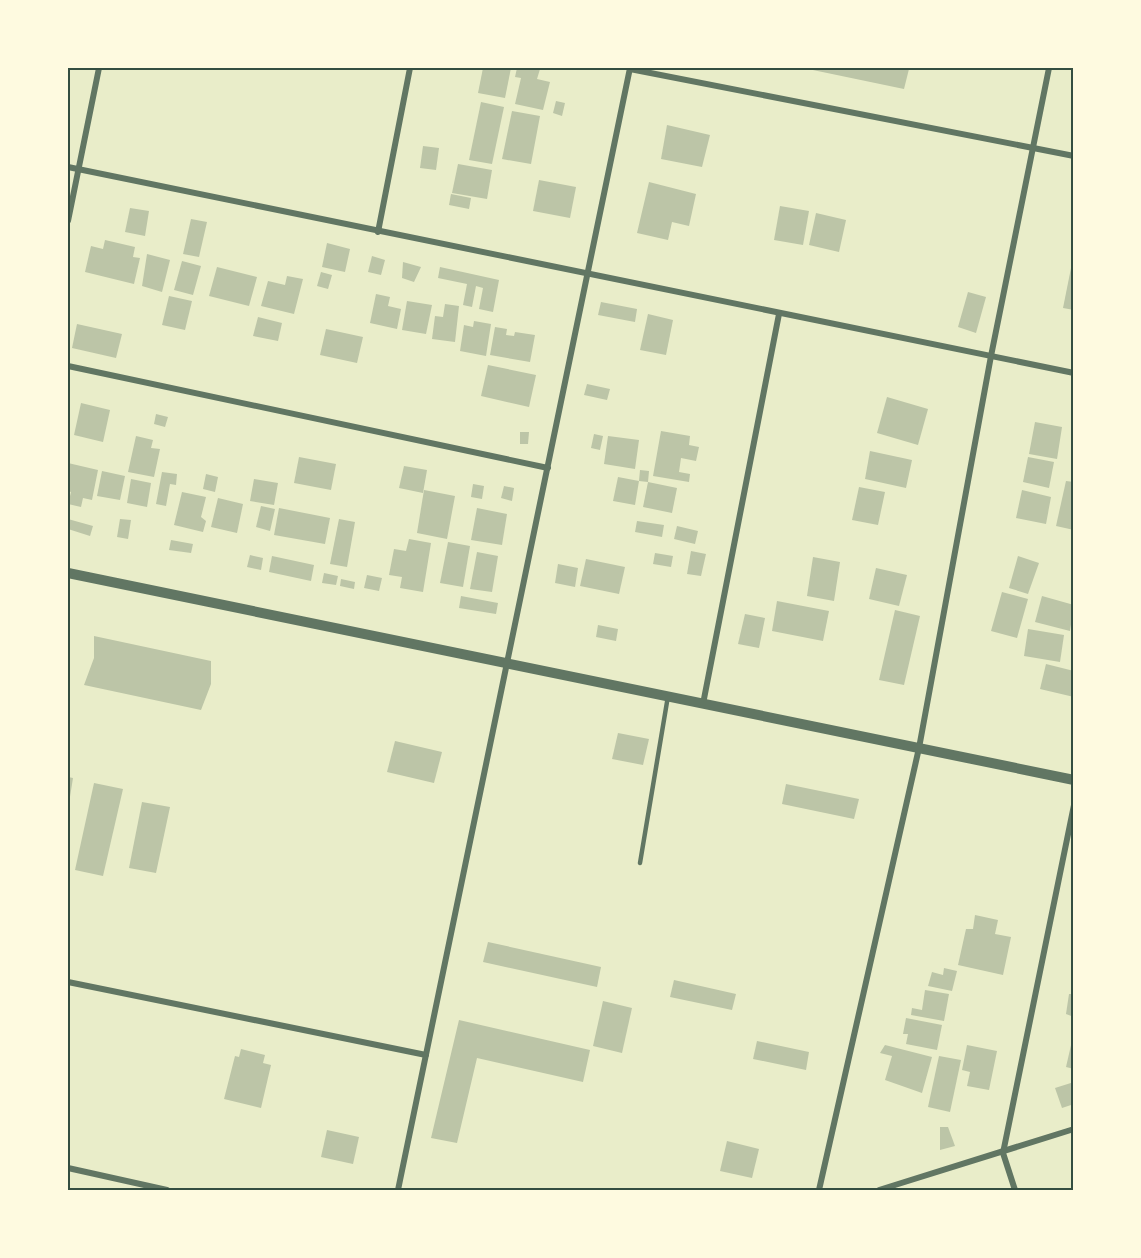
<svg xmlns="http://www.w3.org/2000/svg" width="1141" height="1258" font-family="'Source Sans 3',sans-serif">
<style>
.building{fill:#bcc5a7}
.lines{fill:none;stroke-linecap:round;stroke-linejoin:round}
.service{stroke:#617663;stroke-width:4.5}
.minor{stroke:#617663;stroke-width:6}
.tertiary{stroke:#617663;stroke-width:10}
.neatline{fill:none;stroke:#344e41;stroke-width:2}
</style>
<rect width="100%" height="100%" fill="#e9edc9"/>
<g class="building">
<polygon points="483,68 511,68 505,98 478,93"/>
<polygon points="517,68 540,69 537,79 550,82 543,110 515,104 521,78 515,77"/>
<polygon points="904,68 909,69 904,89 808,69"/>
<polygon points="556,101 565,103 562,116 553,113"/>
<polygon points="481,102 504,107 492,164 469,160"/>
<polygon points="512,111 540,116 531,164 502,159"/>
<polygon points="667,125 710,135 702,167 661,159"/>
<polygon points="423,146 439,148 436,170 420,168"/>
<polygon points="458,164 492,170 487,199 452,193"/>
<polygon points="539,180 576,187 570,218 533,211"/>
<polygon points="649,182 696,194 689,226 672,222 668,240 637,233"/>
<polygon points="451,194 471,198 469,209 449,205"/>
<polygon points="780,206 809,211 803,245 774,240"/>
<polygon points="130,208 149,211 145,236 125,232"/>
<polygon points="816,213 846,220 839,252 809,245"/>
<polygon points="191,219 207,222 199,257 183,254"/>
<polygon points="105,240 135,247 133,257 140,258 134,284 85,272 91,246 103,249"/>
<polygon points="327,243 350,249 345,272 322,267"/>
<polygon points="147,254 170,260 162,292 142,286"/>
<polygon points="372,256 385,260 381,275 368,272"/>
<polygon points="182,261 201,266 193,295 174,290"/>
<polygon points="403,262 421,267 414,282 402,278"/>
<polygon points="217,267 257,277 249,306 209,296"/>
<polygon points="440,267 499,280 493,312 479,309 483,288 476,286 472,307 463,305 467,284 438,278"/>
<polygon points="1071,268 1074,268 1074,310 1063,308"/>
<polygon points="321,272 332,275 328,289 317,286"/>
<polygon points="287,276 303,279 294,314 261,306 268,281 285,285"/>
<polygon points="968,292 986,297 976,333 958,327"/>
<polygon points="376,294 390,297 388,306 401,309 397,329 370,323"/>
<polygon points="169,296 192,301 185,330 162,325"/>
<polygon points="407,301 432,305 426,334 402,330"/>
<polygon points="601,302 637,309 635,322 598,315"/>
<polygon points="445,304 459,306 455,342 432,339 435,316 443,317"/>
<polygon points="648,314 673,320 666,355 640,350"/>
<polygon points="258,317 282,323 278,341 253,336"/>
<polygon points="474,321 491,324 486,356 460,351 464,325 473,327"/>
<polygon points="77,324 122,334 116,358 72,348"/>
<polygon points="495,327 507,329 506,335 514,336 515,332 535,335 530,362 490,355"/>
<polygon points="326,329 363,337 357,363 320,355"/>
<polygon points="488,365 536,375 529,407 481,396"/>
<polygon points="587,384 610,389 607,400 584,395"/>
<polygon points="887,397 928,409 918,445 877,433"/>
<polygon points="81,403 110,410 103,442 74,435"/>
<polygon points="156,414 168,417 165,427 154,424"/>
<polygon points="1035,422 1062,427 1057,459 1029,454"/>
<polygon points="661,431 690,436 689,445 699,447 696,461 681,458 679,472 690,474 689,482 653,476"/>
<polygon points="520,432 529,432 528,444 520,444"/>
<polygon points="594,434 603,436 600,450 591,448"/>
<polygon points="136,436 153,440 151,448 160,449 154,477 128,472"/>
<polygon points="608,436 639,440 635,469 604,464"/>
<polygon points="870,451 912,460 906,488 865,479"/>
<polygon points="299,457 336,464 331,490 294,483"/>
<polygon points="1028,457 1054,462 1049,488 1023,482"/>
<polygon points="68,463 98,470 92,500 83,498 81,507 68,504 71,492 68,491"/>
<polygon points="404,466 427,470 423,493 399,488"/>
<polygon points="640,470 649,471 648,482 639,481"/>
<polygon points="102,471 125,476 120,500 97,496"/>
<polygon points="162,472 177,474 176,485 170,484 166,506 156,504"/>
<polygon points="206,474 218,477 215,492 203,489"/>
<polygon points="618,477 639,481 635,505 613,501"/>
<polygon points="131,479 151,483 147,507 127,503"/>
<polygon points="254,479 278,483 274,505 250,501"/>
<polygon points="1066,481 1074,482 1074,530 1056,526"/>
<polygon points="648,482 677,488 672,513 643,507"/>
<polygon points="473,484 484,486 482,499 471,497"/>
<polygon points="504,486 514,488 512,501 501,498"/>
<polygon points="859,487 885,492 878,525 852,520"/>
<polygon points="424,490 455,496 447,539 417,533"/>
<polygon points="1022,490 1051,497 1046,524 1016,518"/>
<polygon points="182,492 206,497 201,517 206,521 203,532 174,525"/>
<polygon points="218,498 243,504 237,533 211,527"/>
<polygon points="261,506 275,509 270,531 256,527"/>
<polygon points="279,508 330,518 325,544 274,535"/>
<polygon points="477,508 507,514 502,545 471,540"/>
<polygon points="68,519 93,526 90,536 68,529"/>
<polygon points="120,519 131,520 128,539 117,537"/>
<polygon points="339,519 355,522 347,567 330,564"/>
<polygon points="637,521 664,525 662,537 635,532"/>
<polygon points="677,526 698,531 695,544 674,539"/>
<polygon points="409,539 431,543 423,592 400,588 402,577 389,575 394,549 406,551"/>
<polygon points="171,540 193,544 191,553 169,550"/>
<polygon points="448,542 470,546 463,587 440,583"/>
<polygon points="691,551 706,554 701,576 687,574"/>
<polygon points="477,552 498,556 492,592 470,589"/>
<polygon points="655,553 673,556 671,567 653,564"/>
<polygon points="250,555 263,558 261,570 247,567"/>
<polygon points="272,556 314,565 311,581 269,572"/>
<polygon points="1018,556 1039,563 1028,594 1009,588"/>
<polygon points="813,557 840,562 834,601 807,596"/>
<polygon points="586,559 625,567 619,594 580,586"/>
<polygon points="558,564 578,568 575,587 555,583"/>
<polygon points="876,568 907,575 899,606 869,599"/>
<polygon points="324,573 338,576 336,585 322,583"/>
<polygon points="367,575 382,578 379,591 364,588"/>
<polygon points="341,579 355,582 354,589 340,586"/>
<polygon points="1002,592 1028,599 1017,638 991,631"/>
<polygon points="461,596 498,603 496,614 459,608"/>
<polygon points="1042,596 1074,605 1070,631 1035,622"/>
<polygon points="777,601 829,611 823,641 772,631"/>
<polygon points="895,610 920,616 904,685 879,680"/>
<polygon points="745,614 765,618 759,648 738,644"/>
<polygon points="598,625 618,629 616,641 596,637"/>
<polygon points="1028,629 1064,635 1060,662 1024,656"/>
<polygon points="94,636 211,661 211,684 201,710 84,685 94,658"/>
<polygon points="1046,664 1074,671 1074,697 1040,689"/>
<polygon points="618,733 649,739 643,765 612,759"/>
<polygon points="395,741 442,752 434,783 387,772"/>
<polygon points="68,777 73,778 69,803 68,803"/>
<polygon points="94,783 123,789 103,876 75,870"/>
<polygon points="786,784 859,799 854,819 782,804"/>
<polygon points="142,802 170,807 156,873 129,868"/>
<polygon points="975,915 998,920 995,934 1011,937 1003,975 958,965 966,929 973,929"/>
<polygon points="488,942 601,967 597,987 483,962"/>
<polygon points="944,968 957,971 952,991 928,986 932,972 943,975"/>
<polygon points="674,980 736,994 732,1010 670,997"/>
<polygon points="925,990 949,994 944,1021 911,1015 912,1008 922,1010"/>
<polygon points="1069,994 1074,994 1074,1017 1066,1014"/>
<polygon points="603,1001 632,1008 622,1053 593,1046"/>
<polygon points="906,1018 942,1025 937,1050 906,1044 908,1034 903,1034"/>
<polygon points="459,1020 590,1050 583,1082 477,1058 457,1143 431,1138"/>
<polygon points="1074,1032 1074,1069 1066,1067"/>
<polygon points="757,1041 809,1052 806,1070 753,1059"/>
<polygon points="885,1045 932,1057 922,1093 885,1080 892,1056 880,1053"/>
<polygon points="967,1045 997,1051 989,1090 967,1086 970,1072 962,1070"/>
<polygon points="241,1049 265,1055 263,1063 271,1065 261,1108 224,1099 235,1056 239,1057"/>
<polygon points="939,1056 961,1060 950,1112 928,1107"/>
<polygon points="1074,1082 1074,1104 1062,1108 1055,1088"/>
<polygon points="940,1127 948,1127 955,1146 940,1150"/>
<polygon points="327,1130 359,1137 353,1164 321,1157"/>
<polygon points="727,1141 759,1149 752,1178 720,1171"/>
</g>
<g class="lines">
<polyline class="service" points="640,863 668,696"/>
<g class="minor">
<polyline points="630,69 1074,156"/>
<polyline points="68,167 1074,373"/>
<polyline points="68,221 99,68"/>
<polyline points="378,232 410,68"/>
<polyline points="68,366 548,468"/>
<polyline points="703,704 779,314"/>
<polyline points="68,982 426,1055"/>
<polyline points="68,1168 167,1190"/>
<polyline points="398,1190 630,68"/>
<polyline points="819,1190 919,748 991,356 1049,68"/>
<polyline points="879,1190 1074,1129"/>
<polyline points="1015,1190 1003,1153 1074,805"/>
</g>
<polyline class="tertiary" points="68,573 1074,780"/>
</g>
<rect width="1141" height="1258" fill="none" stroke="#fefae0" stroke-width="138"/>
<rect x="69" y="69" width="1003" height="1120" class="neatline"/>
</svg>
